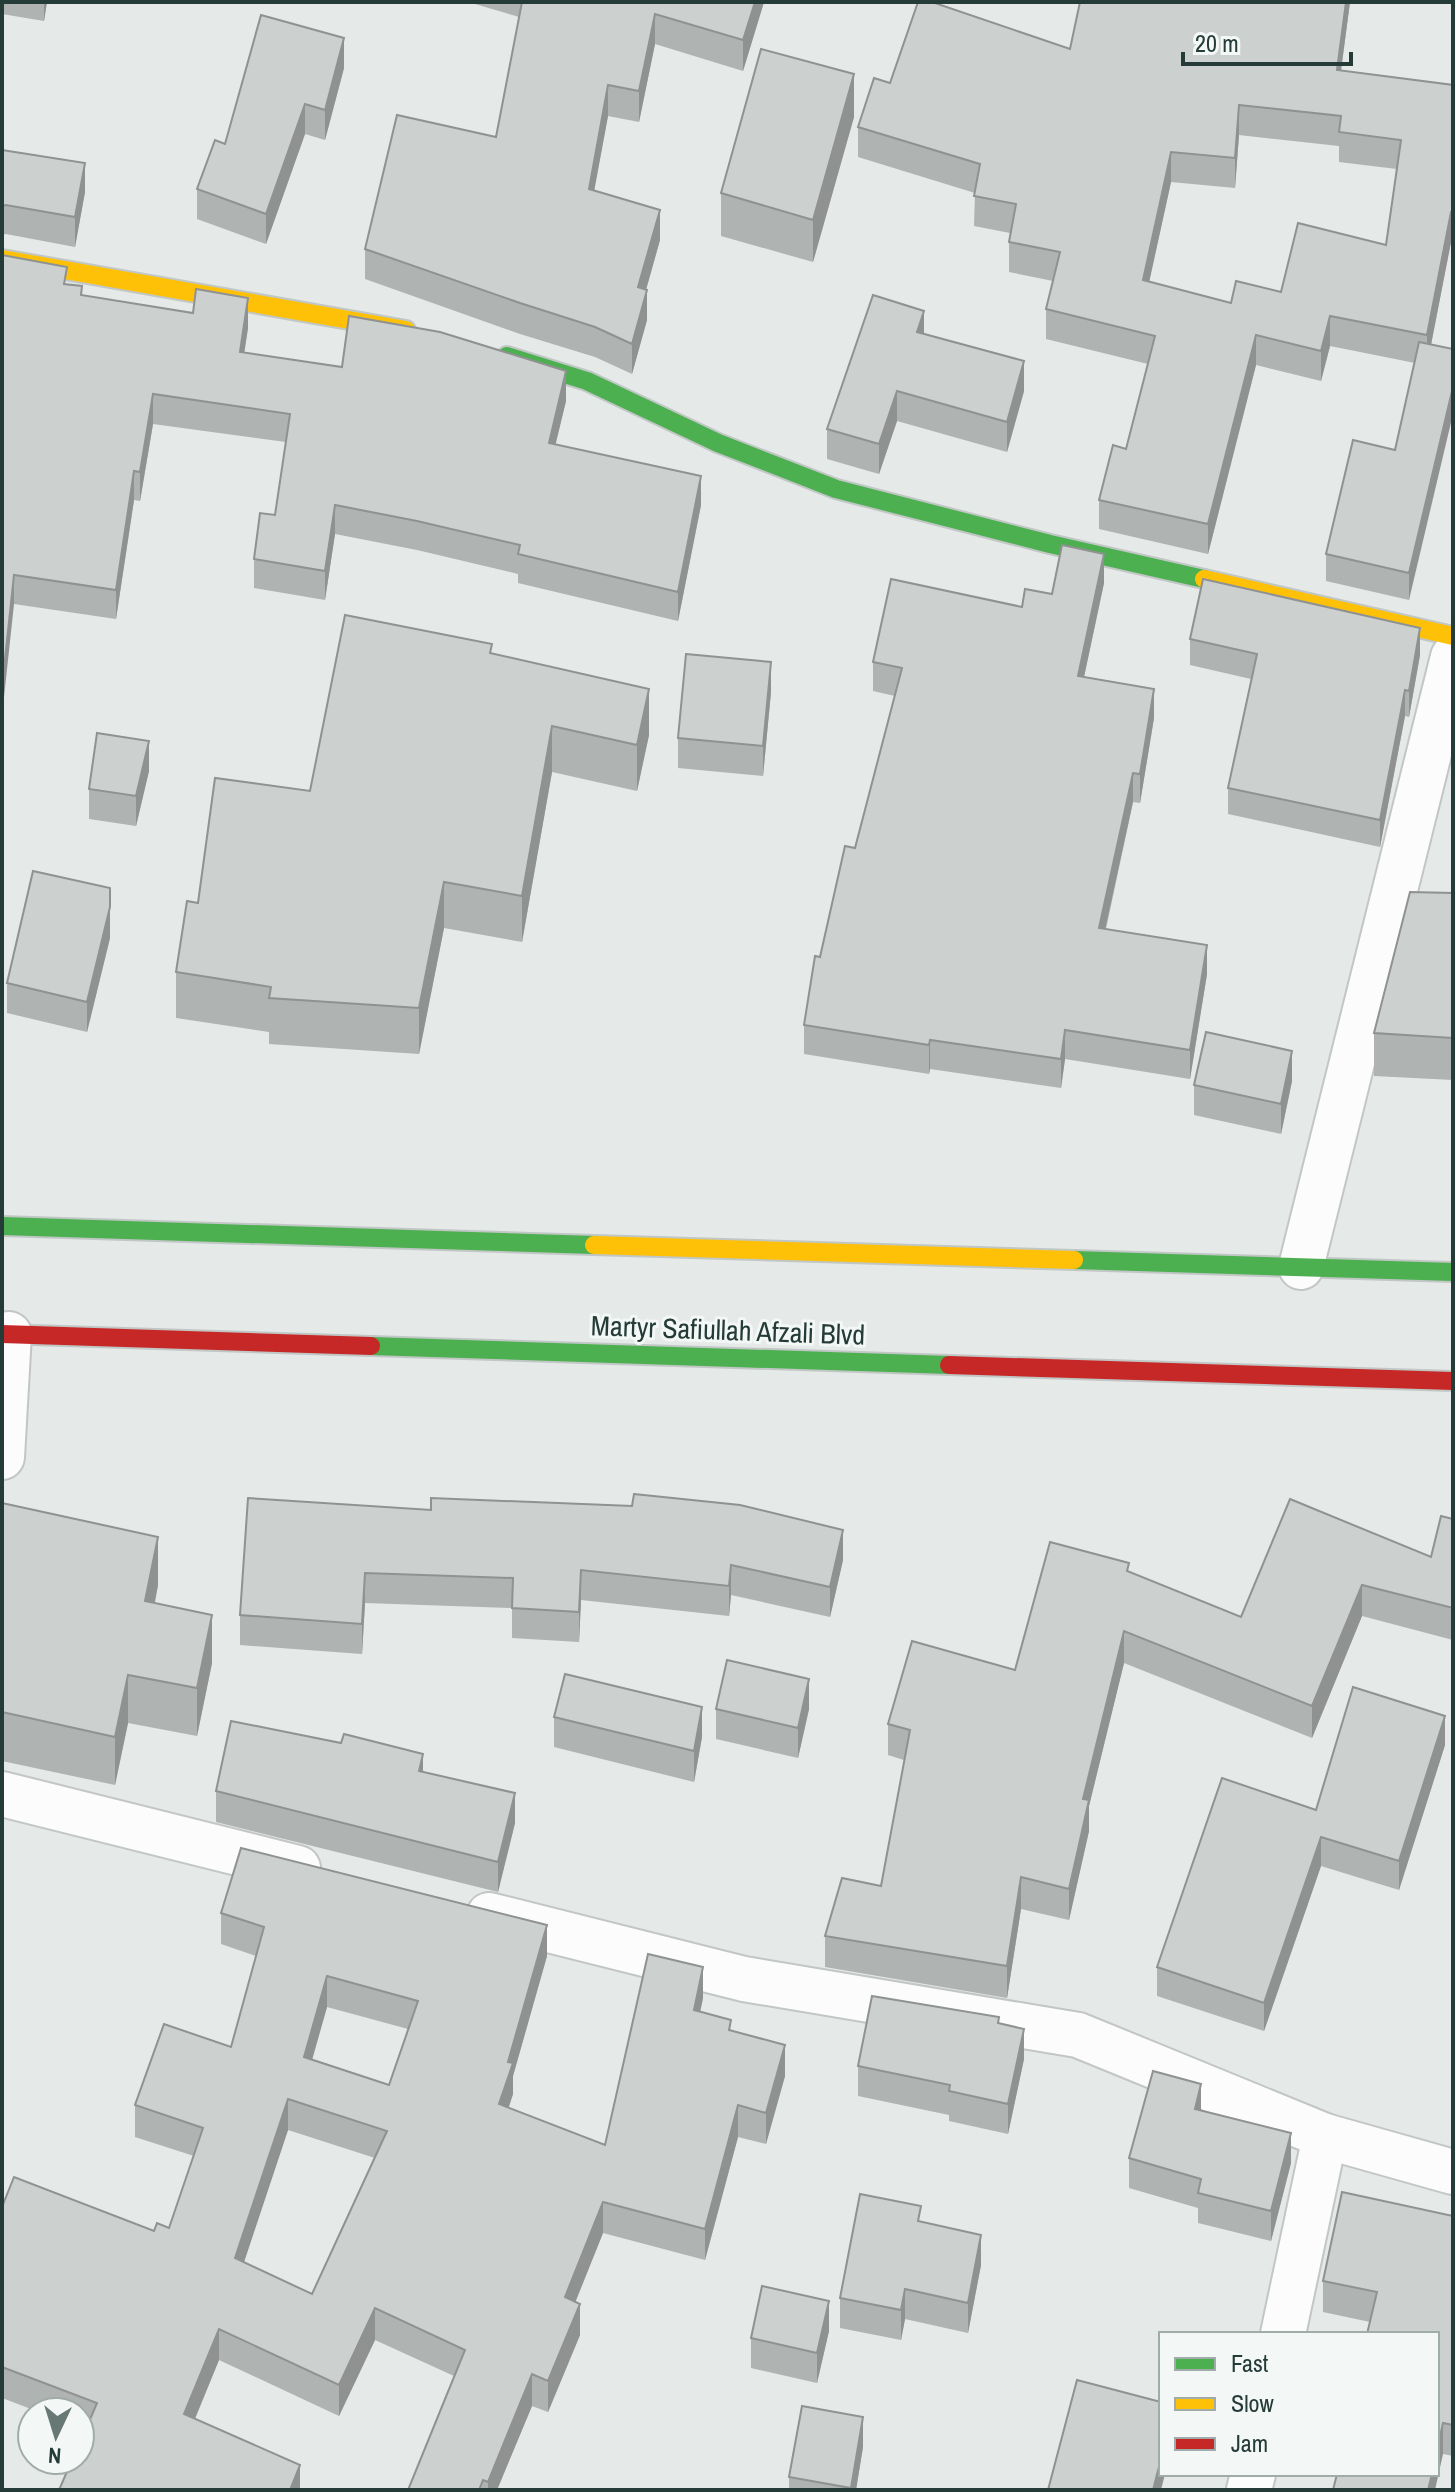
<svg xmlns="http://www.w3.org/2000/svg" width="1455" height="2492" font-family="'Archivo Narrow',sans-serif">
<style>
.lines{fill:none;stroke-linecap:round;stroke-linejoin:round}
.street-casing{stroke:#c2c6c4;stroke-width:48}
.fast-casing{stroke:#c0c7c5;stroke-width:22}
.slow-casing{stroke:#c0c7c5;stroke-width:22}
.jam-casing{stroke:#c0c7c5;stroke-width:22}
.street{stroke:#fbfcfb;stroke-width:44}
.fast{stroke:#4caf50;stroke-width:18}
.slow{stroke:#ffc107;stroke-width:18}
.jam{stroke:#c62828;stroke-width:18}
.wall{fill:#afb3b2;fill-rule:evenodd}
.shaded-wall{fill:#8f9291}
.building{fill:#ccd0cf;stroke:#8f9291;stroke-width:2;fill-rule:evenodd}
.labels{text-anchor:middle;stroke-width:6;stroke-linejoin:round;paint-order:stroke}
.street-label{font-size:28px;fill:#243b37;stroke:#f3f8f6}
</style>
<rect width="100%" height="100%" fill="#e5e9e7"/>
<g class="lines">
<g class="street-casing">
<g id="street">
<polyline points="1301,1267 1453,657"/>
<polyline points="2,1457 9,1334"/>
<polyline points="2,1794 298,1868"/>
<polyline points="489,1915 744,1979 1078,2035 1325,2136 1453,2172"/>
<polyline points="1283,2334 1325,2136"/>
<polyline points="1249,2490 1253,2474"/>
</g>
</g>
<g class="fast-casing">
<g id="fast">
<polyline points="507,356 587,381 718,443 836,489 1050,544 1204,579"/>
<polyline points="2,1226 594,1245"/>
<polyline points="1074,1260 1453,1272"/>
<polyline points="371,1346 949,1365"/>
</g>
</g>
<g class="slow-casing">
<g id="slow">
<polyline points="2,259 406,330"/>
<polyline points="1204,579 1453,636"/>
<polyline points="594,1245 1074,1260"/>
</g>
</g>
<g class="jam-casing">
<g id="jam">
<polyline points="2,1334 371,1346"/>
<polyline points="949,1365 1453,1381"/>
</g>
</g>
<use href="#street" class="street"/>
<use href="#fast" class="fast"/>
<use href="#slow" class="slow"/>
<use href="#jam" class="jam"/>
</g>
<g class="wall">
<polygon points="2,2 47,2 44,21 2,14"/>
<polygon points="468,2 764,2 743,71 655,44 639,122 608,116 594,190 660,240 646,290 647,320 632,374 595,357 520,334 365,279 365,249 496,137 519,17"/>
<path d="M1080,2h270l-9,69 112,14v157h-2l-20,103 -22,255 -83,-19v-27l69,-104 20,-87 -85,-17 -9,35 -65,-16 -48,189 -109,-25v-29l27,-51 22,-85 -102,-25v-30l7,-28 -44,-9v-30l1,-9 -36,-7 1,-33 -117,-36v-30l32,-44 180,-34zM1239,135l100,11v16l58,7 -11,76 -105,47 -50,11 -82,-21 22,-100 64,6z"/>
<polygon points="344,68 325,140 305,134 266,244 197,219 197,189 225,144"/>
<polygon points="854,117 813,262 721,236 721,193"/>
<polygon points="2,150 85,192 75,247 6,234 2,235"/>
<polygon points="2,255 67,284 82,295 248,328 244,353 566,401 555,444 701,505 678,621 518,583 518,574 417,550 335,534 325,600 254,588 254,559 275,515 286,442 153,424 140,501 134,500 116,619 14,604"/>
<polygon points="924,333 1024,391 1007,452 897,421 879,474 827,459 827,429"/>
<polygon points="1104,583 1084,677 1154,718 1140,803 1133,802 1106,929 1207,974 1190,1079 1065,1059 1061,1088 930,1069 929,1074 804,1054 804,1025 820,957 855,848 895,696 873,691 873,662 1022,607 1052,594"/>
<polygon points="1190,639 1420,655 1409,717 1405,716 1380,847 1228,814 1228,788 1251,679 1190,665"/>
<polygon points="492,653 649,735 637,791 552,772 522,942 444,928 419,1054 269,1044 269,1032 176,1018 176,972 198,903 310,791"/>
<polygon points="771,692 763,776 678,768 678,738"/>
<polygon points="149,771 136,826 89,819 89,789"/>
<polygon points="1453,893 1453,1080 1374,1076 1374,1033"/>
<polygon points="110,938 87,1032 7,1013 7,983"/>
<polygon points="1292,1081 1281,1134 1194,1115 1194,1085"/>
<polygon points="248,1498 843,1560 830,1617 731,1595 729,1616 581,1600 579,1642 512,1638 512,1608 365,1603 362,1654 240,1645 240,1615"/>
<polygon points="2,1503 158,1585 155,1603 212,1663 197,1736 128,1723 115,1785 2,1761"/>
<polygon points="1453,1519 1453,1640 1362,1616 1312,1738 1124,1663 1089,1806 1089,1831 1069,1920 1021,1909 1007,1998 825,1967 825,1936 881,1886 904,1760 888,1755 888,1724 1015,1670 1129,1572 1241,1617 1431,1557"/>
<polygon points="716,1709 809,1709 798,1758 716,1739"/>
<polygon points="554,1717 702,1737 694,1782 554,1747"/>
<polygon points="1445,1745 1399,1890 1321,1866 1264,2031 1157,1996 1157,1967 1316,1810"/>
<polygon points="423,1772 515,1823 498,1892 216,1822 216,1791"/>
<path d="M221,1913l326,43 -34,120v18l-4,13 96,38 98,-147 -3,14 31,18 54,46 -19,68 -28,-7 -33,123 -102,-27 -28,69 5,33 -32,77 -16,-6 -35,84h-89l46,-114 -79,-36 -36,76 -120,-56 -24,59 105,71 -215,-60 -5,-2v-16h-41l-37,-14v-191l152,24 15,-3 25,-72 -59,-19v-32l96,-58 25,-91 -35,-12zM327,2007l81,22 -19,56 -77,-25zM288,2130l87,28 -63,136 -68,-32z"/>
<polygon points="999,2023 1024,2059 1008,2134 949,2121 949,2115 858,2096 858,2066"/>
<polygon points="1201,2111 1291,2163 1271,2241 1198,2223 1198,2208 1129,2188 1129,2158"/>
<polygon points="1453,2216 1453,2456 1443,2454 1370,2322 1323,2312 1323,2281"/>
<polygon points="921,2221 981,2265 968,2333 905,2319 901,2340 840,2328 840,2298"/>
<polygon points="829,2331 817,2383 751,2368 751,2338"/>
<polygon points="863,2447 856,2490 789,2490 789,2477"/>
</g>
<g class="shaded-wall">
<polygon points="44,2 47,2 44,21"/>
<polygon points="755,2 764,2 743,71 743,40"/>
<polygon points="1346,2 1350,2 1337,100 1337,70"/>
<polygon points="655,14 655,44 639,122 639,91"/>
<polygon points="344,38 344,68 325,140 325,110"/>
<polygon points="854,74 854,117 813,262 813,220"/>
<polygon points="608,85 608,116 589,219 589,189"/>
<polygon points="305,104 305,134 266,244 266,214"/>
<polygon points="1239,105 1239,135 1235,188 1235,158"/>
<polygon points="1171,152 1171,182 1143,310 1143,280"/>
<polygon points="85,163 85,192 75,247 75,217"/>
<polygon points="660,210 660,240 638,318 638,287"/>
<polygon points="1451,212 1451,242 1427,365 1427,335"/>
<polygon points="647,290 647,320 632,374 632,344"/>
<polygon points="248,298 248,328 240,381 240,352"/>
<polygon points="924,311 924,341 917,332"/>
<polygon points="1330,316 1330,346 1321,381 1321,351"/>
<polygon points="1256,335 1256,365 1208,554 1208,524"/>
<polygon points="1024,361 1024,391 1007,452 1007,422"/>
<polygon points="566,371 566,401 549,472 549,443"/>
<polygon points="1453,387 1453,414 1409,600 1409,573"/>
<polygon points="897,391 897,421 879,474 879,444"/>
<polygon points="153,394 153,424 140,501 140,472"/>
<polygon points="134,471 134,500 116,619 116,590"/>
<polygon points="701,476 701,505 678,621 678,592"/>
<polygon points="335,505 335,534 325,600 325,571"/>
<polygon points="1104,554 1104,583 1078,705 1078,676"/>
<polygon points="14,575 14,604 2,716 2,687"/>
<polygon points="1420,628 1420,655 1409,717 1409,691"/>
<polygon points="771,662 771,692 763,776 763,746"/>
<polygon points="649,689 649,735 637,791 637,745"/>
<polygon points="1154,689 1154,718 1140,803 1140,774"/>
<polygon points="1405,690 1405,716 1380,847 1380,820"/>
<polygon points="552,726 552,772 522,942 522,896"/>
<polygon points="149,741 149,771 136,826 136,796"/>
<polygon points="1133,773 1133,802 1099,957 1099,928"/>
<polygon points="444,882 444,928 419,1054 419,1008"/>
<polygon points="110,907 110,938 87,1032 87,1002"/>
<polygon points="1207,945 1207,974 1190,1079 1190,1050"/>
<polygon points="1065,1030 1065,1059 1061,1088 1061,1059"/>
<polygon points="930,1040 930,1069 929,1074 929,1045"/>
<polygon points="1292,1051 1292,1081 1281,1134 1281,1104"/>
<polygon points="843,1530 843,1560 830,1617 830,1587"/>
<polygon points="158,1537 158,1585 145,1649 145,1601"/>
<polygon points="731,1565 731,1595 729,1616 729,1586"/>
<polygon points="581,1570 581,1600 579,1642 579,1612"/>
<polygon points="365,1573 365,1603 362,1654 362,1624"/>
<polygon points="1362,1585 1362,1616 1312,1738 1312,1706"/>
<polygon points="212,1615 212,1663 197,1736 197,1688"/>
<polygon points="1124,1631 1124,1663 1089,1806 1089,1831 1069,1920 1069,1889 1083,1799"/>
<polygon points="128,1675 128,1723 115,1785 115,1737"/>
<polygon points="809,1679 809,1709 798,1758 798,1728"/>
<polygon points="702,1707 702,1737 694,1782 694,1751"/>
<polygon points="1445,1716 1445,1745 1399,1890 1399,1861"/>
<polygon points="423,1754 423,1784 419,1771"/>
<polygon points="515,1793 515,1823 498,1892 498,1862"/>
<polygon points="1321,1837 1321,1866 1264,2031 1264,2003"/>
<polygon points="1021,1877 1021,1909 1007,1998 1007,1966"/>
<polygon points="547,1925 547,1956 513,2076 513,2094 499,2135 499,2104 508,2062"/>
<polygon points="703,1967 703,1998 694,2041 694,2010"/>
<polygon points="327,1976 327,2007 304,2088 304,2057"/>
<polygon points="1024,2029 1024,2059 1008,2134 1008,2104"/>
<polygon points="785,2045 785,2076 766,2144 766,2113"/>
<polygon points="1201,2084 1201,2114 1195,2109"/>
<polygon points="288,2099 288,2130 235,2289 235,2258"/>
<polygon points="738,2105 738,2137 705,2260 705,2229"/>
<polygon points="1291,2133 1291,2163 1271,2241 1271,2211"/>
<polygon points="603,2202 603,2233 565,2328 565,2297"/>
<polygon points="981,2235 981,2265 968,2333 968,2303"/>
<polygon points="905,2289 905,2319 901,2340 901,2310"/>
<polygon points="829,2301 829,2331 817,2383 817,2353"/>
<polygon points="580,2304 580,2335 548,2412 548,2381"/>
<polygon points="375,2308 375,2340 339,2416 339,2385"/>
<polygon points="219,2329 219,2360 184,2445 184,2414"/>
<polygon points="532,2374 532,2406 497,2490 488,2490 488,2482"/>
<polygon points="863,2417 863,2447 856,2490 851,2490"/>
<polygon points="1443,2423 1443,2454 1435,2490 1428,2490 1432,2474 1437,2474 1437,2450"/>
<polygon points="1161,2459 1161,2474 1165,2474 1161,2490 1153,2490"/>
<polygon points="300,2465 300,2490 290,2490"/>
</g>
<g class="building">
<polygon points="522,2 755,2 743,40 655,14 639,91 608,85 589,189 660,210 638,287 647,290 632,344 595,327 520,303 365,249 397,115 496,137"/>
<path d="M918,2h14l138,47 10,-47h266l-9,68 116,15v127h-2l-24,123 -97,-19 -9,35 -65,-16 -48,189 -109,-24 14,-55 13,4 29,-113 -109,-27 14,-57 -51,-10 7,-38 -42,-8 6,-32 -122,-37 16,-49 16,5zM1239,105l102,11 -2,16 62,8 -15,105 -88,-22 -17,69 -45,-11 -5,22 -88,-23 28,-128 64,6z"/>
<polygon points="261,15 344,38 325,110 305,104 266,214 197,189 215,140 225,144"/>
<polygon points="761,49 854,74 813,220 721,193"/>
<polygon points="2,150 85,163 75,217 6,205 2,206"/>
<polygon points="2,255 67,267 64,284 82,286 81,295 193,313 196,289 248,298 240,352 342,367 349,316 440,332 566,371 549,443 701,476 678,592 518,554 520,545 417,521 335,505 325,571 254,559 260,513 275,515 290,414 153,394 140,472 134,471 116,590 14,575 2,687"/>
<polygon points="873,295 924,311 917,332 1024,361 1007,422 897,391 879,444 827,429"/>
<polygon points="1419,342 1453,349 1453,387 1409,573 1326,554 1353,440 1395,450"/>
<polygon points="1062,545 1104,554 1078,676 1154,689 1140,774 1133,773 1099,928 1207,945 1190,1050 1065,1030 1061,1059 930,1040 929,1045 804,1025 815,956 820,957 845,846 855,848 902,668 873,662 891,579 1022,607 1025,589 1052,594"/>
<polygon points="1203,579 1420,628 1409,691 1405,690 1380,820 1228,788 1257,654 1190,639"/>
<polygon points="345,615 492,644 490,653 649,689 637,745 552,726 522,896 444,882 419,1008 269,998 271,987 176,972 187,901 198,903 215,778 310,791"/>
<polygon points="686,654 771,662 763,746 678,738"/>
<polygon points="97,733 149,741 136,796 89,789"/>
<polygon points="33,871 110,888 110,907 87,1002 7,983"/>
<polygon points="1410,892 1453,893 1453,1038 1374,1033"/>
<polygon points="1206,1032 1292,1051 1281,1104 1194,1085"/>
<polygon points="634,1494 740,1505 843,1530 830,1587 731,1565 729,1586 581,1570 579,1612 512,1608 513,1578 365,1573 362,1624 240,1615 248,1498 431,1510 431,1498 632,1506"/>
<polygon points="1290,1499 1431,1557 1441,1516 1453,1519 1453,1608 1362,1585 1312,1706 1124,1631 1083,1799 1089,1800 1069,1889 1021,1877 1007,1966 825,1936 842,1878 881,1886 910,1730 888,1724 912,1641 1015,1670 1050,1542 1129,1563 1127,1571 1241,1617"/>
<polygon points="2,1503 158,1537 145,1601 212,1615 197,1688 128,1675 115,1737 2,1712"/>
<polygon points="727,1660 809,1679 798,1728 716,1709"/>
<polygon points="565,1674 702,1707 694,1751 554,1717"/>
<polygon points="1353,1687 1445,1716 1399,1861 1321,1837 1264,2003 1157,1967 1222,1778 1316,1810"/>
<polygon points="231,1721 341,1743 344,1734 423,1754 419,1771 515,1793 498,1862 216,1791"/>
<path d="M241,1848l306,77 -39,137 5,1 -14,41 106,41 43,-191 55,13 -9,43 37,10 -2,10 56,15 -19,68 -28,-8 -33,124 -102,-27 -38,95 15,7 -32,77 -16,-7 -44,108 -5,-2 -4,10h-71l57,-140 -90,-42 -36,77 -120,-56 -35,85 116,51 -10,25h-231l13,-30h8v-17l17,-40 -95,-36v-160l12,-30 140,54 3,-8 12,5 34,-100 -68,-23 29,-81 67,23 33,-120 -43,-14zM327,1976l91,25 -29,84 -85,-28zM288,2099l99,32 -75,163 -77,-36z"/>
<polygon points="872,1996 999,2017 998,2023 1024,2029 1008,2104 949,2091 950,2085 858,2066"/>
<polygon points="1153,2071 1201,2084 1195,2109 1291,2133 1271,2211 1198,2193 1201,2179 1129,2158"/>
<polygon points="1342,2192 1453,2216 1453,2425 1443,2423 1437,2450 1437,2334 1367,2334 1377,2292 1323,2281"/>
<polygon points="860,2194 921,2206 918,2221 981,2235 968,2303 905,2289 901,2310 840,2298"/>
<polygon points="762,2286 829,2301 817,2353 751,2338"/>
<polygon points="1077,2380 1161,2402 1161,2459 1153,2490 1048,2490"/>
<polygon points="802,2406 863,2417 851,2488 789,2477"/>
<polygon points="1337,2474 1432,2474 1428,2490 1333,2490"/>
</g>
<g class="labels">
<g class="street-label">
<text transform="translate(728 1330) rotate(2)" y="10">Martyr Safiullah Afzali Blvd</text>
</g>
</g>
<rect width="1455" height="2492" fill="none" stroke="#243b37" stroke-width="8"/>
<rect x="1159" y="2332" width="280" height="144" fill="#f3f8f6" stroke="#a0acaa" stroke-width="2"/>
<rect x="1175" y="2358" width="40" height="12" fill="#4caf50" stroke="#a0acaa" stroke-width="2"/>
<text x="1231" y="2372" font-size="24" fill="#243b37">Fast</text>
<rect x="1175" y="2398" width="40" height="12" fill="#ffc107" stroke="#a0acaa" stroke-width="2"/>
<text x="1231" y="2412" font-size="24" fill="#243b37">Slow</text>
<rect x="1175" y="2438" width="40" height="12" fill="#c62828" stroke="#a0acaa" stroke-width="2"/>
<text x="1231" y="2452" font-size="24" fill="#243b37">Jam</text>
<g transform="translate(56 2436) rotate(184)"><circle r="38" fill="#f3f8f6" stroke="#a0acaa" stroke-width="2"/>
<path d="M0-6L14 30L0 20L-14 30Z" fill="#687875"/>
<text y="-12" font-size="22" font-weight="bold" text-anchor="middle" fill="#243b37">N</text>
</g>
<path d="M1183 52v12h168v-12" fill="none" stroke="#243b37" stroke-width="4"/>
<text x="1195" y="52" font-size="24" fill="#243b37" stroke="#f3f8f6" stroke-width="6" paint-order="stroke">20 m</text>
</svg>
